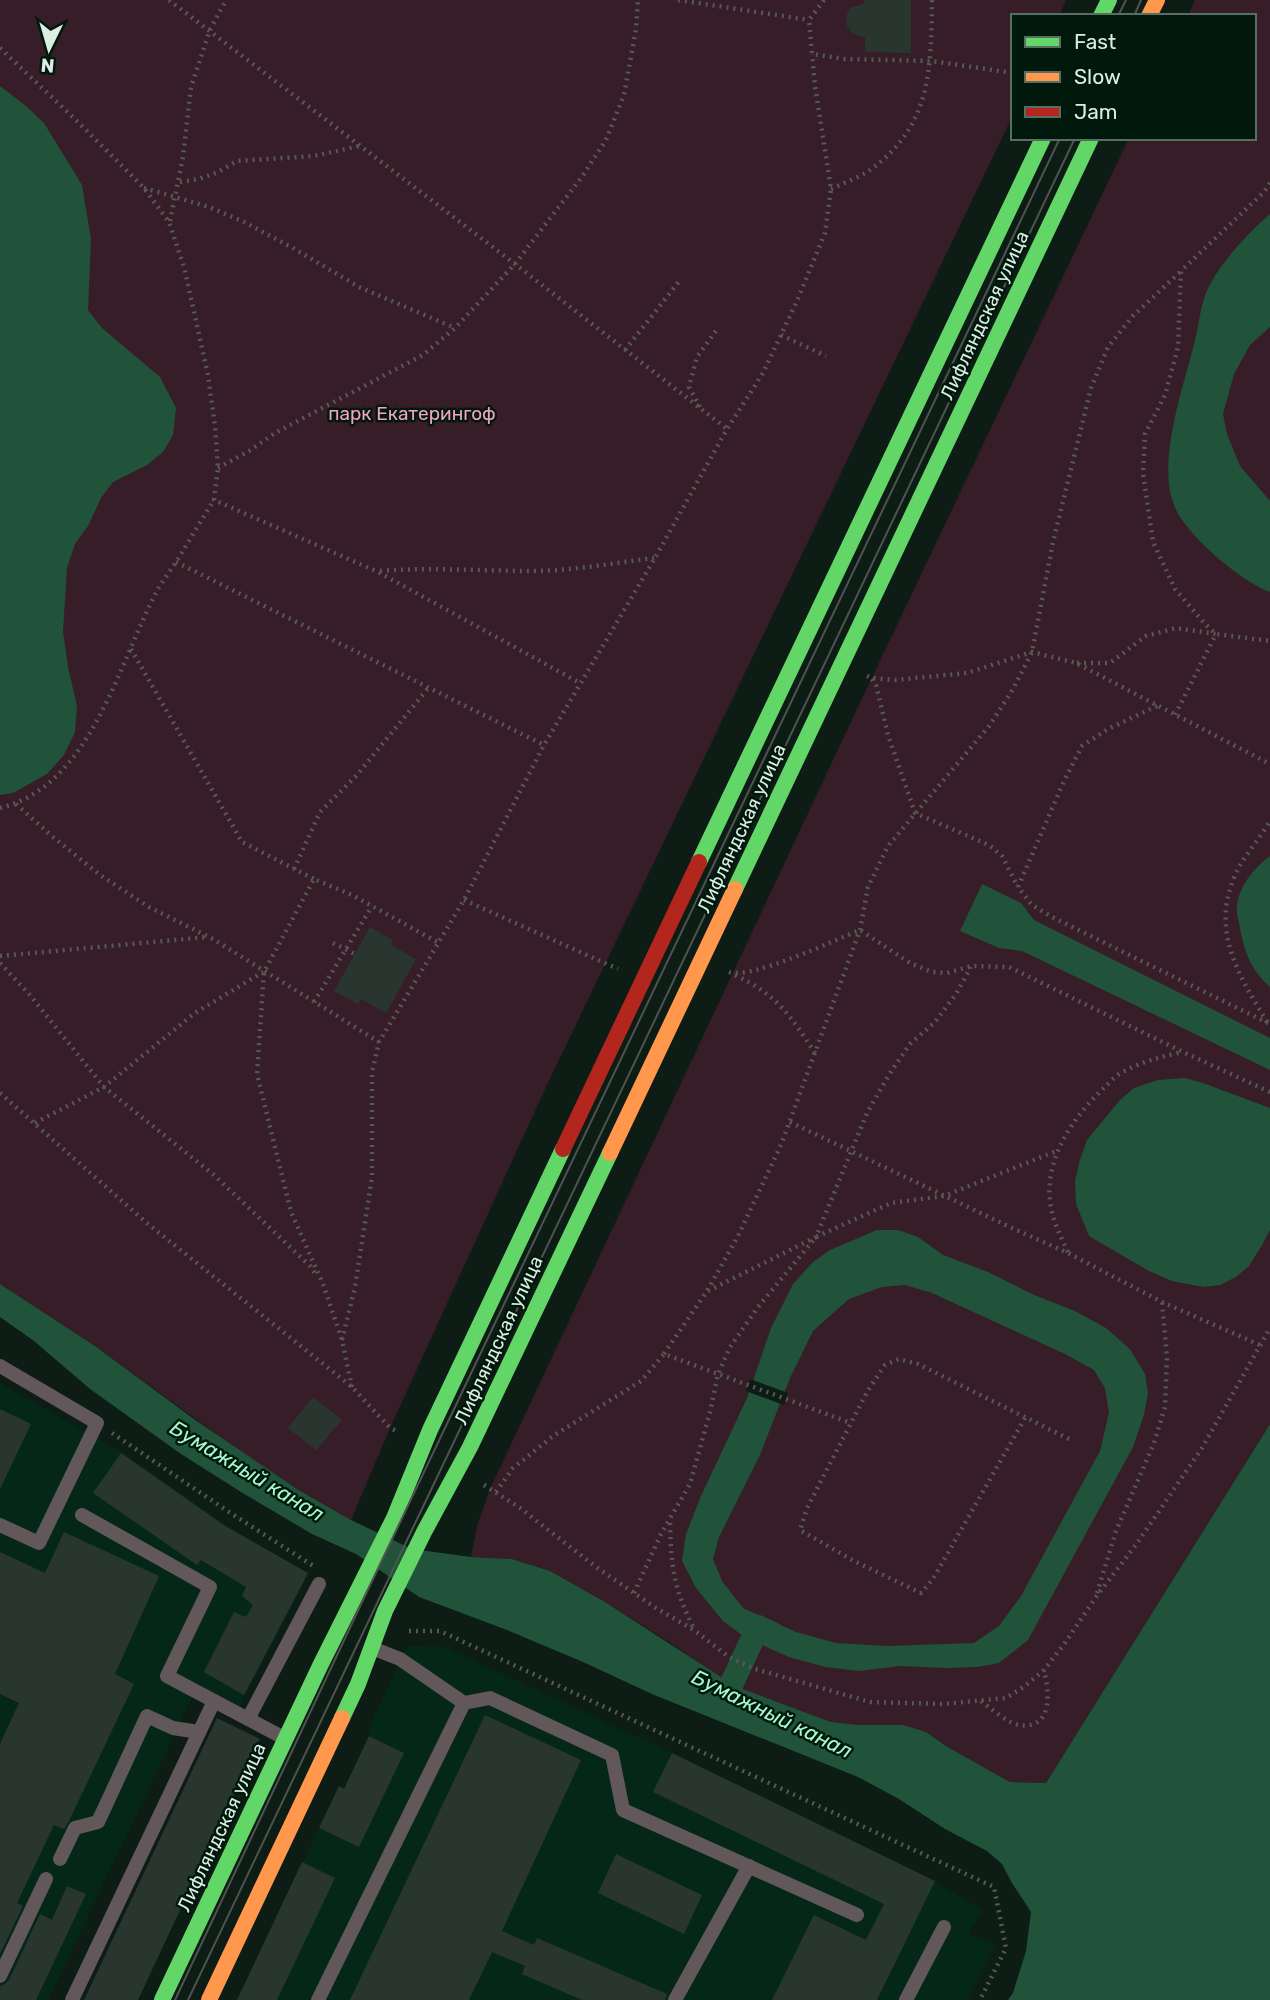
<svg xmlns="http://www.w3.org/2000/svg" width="1270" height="2000" font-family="Rubik,sans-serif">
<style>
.built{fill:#052717}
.green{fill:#371d28}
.water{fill:#205339;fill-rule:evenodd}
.pier{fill:#0d1c14}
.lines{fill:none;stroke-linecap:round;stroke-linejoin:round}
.canal{stroke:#205339;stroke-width:24}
.building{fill:#29362f}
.path{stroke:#595858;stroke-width:4.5;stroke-dasharray:2 5;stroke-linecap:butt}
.lane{stroke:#62585c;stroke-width:14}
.fast{stroke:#63d668;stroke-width:16}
.slow{stroke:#ff974d;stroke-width:16}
.jam{stroke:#b3261e;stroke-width:16}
.tram{stroke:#4f5350;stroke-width:2}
.labels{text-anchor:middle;stroke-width:5;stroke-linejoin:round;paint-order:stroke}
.street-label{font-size:19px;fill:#ddede3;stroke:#00190c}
.park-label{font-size:19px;fill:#f3a2c3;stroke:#00190c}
.water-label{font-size:21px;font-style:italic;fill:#a6f9ca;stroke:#00190c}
</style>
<rect width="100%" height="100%" fill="#0d1c14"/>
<g class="built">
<polygon points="0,1383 122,1452 225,1524 309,1574 238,1710 197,1687 48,2000 0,2000"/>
<polygon points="407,1646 445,1647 672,1753 941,1886 983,1910 969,1934 995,1944 967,2000 237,2000 339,1786 345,1788 369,1736 369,1728"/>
</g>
<g class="green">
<polygon points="0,0 1066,0 1059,16 1013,16 1013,115 546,1087 390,1428 351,1520 297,1489 247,1456 95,1346 0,1284"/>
<polygon points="1195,0 1270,0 1270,1424 1046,1783 1010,1782 946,1746 926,1732 831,1722 747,1691 721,1678 669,1642 605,1602 550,1571 512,1559 471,1557 477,1526 490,1489 857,709 1129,138 1254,138 1254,16 1188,16"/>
</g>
<g class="water">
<polygon points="0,86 26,106 44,123 82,185 91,239 88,310 102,328 160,377 176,408 173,435 163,452 147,465 113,482 101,498 88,526 75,544 67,568 63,631 68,667 77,706 75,732 64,755 47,774 13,793 0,795"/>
<path d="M1270,214v113l-20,18 -16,29 -11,40 4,20 13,32 30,35v91c-29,-11 -73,-49 -90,-75 -4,-6 -8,-17 -10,-25 -8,-46 14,-107 25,-152 4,-16 5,-32 11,-47 11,-27 42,-60 64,-79z"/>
<path d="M1270,856v131c-21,-19 -26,-37 -31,-64 -1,-5 -3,-12 -2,-17 2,-20 17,-38 33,-50z"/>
<polygon points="982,884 1021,903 1034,920 1270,1038 1270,1070 1022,951 999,948 960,931"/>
<polygon points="1185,1078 1203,1083 1270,1108 1270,1230 1262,1245 1249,1266 1236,1277 1220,1285 1203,1287 1172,1281 1149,1271 1089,1236 1076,1204 1075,1181 1080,1160 1087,1140 1120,1100 1134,1088 1158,1080"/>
<path d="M877,1230h21l20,7 25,18 45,17 46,23 41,16 31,17 24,21 15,25 3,19 -4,22 -11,32 -105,193 -29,23 -22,4 -30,1 -47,-2 -41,5 -34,-4 -36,-10 -43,-19 -23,-17 -27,-33 -14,-27 4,-27 15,-38 46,-98 24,-70 22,-44 20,-22 17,-12zM905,1285l27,8 135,62 27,15 11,18 4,25 -9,38 -79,145 -22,30 -25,17 -86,3 -52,-3 -40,-11 -53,-24 -21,-27 -9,-22 6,-22 41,-82 30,-77 23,-47 36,-32 33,-12z"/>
<polygon points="0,1284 95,1346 194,1419 297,1489 351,1520 412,1549 471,1557 512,1559 550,1571 605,1602 735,1686 831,1722 859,1725 903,1725 926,1732 946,1746 1010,1782 1046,1783 1270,1424 1270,2000 1008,2000 1013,1993 1026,1951 1031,1912 1012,1883 1002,1864 987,1851 945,1829 899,1799 858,1777 652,1694 583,1662 507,1630 419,1597 356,1554 312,1534 241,1492 181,1454 90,1389 34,1341 0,1317"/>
</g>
<polygon class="pier" points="750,1379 788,1393 784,1405 746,1391"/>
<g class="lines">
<polyline class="canal" points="726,1696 758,1627 773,1634"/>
</g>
<g class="building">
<polygon points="864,0 911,0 911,53 865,52 865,37 853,34 846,24 847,14 852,7 864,4"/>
<polygon points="370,927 393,940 391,945 416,959 386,1013 361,999 358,1004 334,991"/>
<polygon points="313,1397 342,1420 316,1450 288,1428"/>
<polygon points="0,1409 31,1424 0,1489"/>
<polygon points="121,1453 225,1526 308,1573 244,1695 204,1672 234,1612 246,1617 253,1605 242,1596 246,1587 201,1560 197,1565 93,1493"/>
<polygon points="64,1532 159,1576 115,1674 134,1684 69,1821 64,1829 54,1825 17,1903 23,1906 0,1954 0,1744 19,1703 0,1694 0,1552 45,1573"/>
<polygon points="485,1715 581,1760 502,1931 534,1945 537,1938 667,1994 665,2000 582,2000 522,1974 525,1966 492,1952 469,2000 350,2000"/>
<polygon points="217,1718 260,1739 138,2000 84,2000"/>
<polygon points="369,1736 404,1753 359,1847 319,1828 339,1786 344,1789"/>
<polygon points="672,1753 935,1881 877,2000 772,2000 814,1915 866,1940 884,1904 653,1792"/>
<polygon points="616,1854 702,1895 684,1934 598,1893"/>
<polygon points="302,1862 335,1878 277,2000 237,2000"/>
<polygon points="67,1886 86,1894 36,2000 0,2000 0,1986 5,1984 9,1980 40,1914 52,1920"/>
</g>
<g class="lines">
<g class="path">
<polyline points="169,0 515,264 727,429"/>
<polyline points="678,0 809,20"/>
<polyline points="824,0 809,20 812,54 845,59 931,61 1013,73"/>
<polyline points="0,48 78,122 144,188 169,222 184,267 208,375 215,426 218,468 214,500 378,572 580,683"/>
<polyline points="180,182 199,179 218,172 237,161 314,156 359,146"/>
<polyline points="1270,183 1264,192 1181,271 1178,347 1165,395 1145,434 1143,473 1153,542 1175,589 1205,624 1216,634 1270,641"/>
<polyline points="144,188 209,207 242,221 293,248 359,287 455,328"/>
<path d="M831,189c12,-6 28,-11 39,-19 62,-45 61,-101 62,-170"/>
<polyline points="170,221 183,157 191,87 210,30 226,0"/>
<polyline points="781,335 826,356"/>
<polyline points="625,350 681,279"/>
<polyline points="700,407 689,387 697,357 718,328"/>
<polyline points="218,468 249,451 275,433 423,355 455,328 515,264 581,178 606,140 624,95 636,29 638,0"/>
<polyline points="176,562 544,745"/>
<path d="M380,571c50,-4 100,0 151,0 41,0 82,-8 123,-13"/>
<polyline points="131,649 242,842 314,879"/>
<polyline points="1077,663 1110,663 1146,636 1176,628 1216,634 1175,715"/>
<polyline points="867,676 872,678 895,680 967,673 1032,652 1076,663 1270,764"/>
<polyline points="872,679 876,685 888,735 915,813 989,845 1002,856 1018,887"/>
<polyline points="1157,706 1108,729 1082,746 1064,781 1018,887 1032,905 1052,917 1270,1024"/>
<polyline points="16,804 53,837 100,875 149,907 213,939 379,1042"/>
<path d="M0,808c91,-22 118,-144 157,-217 6,-11 14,-21 21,-32 12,-20 24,-40 36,-59"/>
<polyline points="294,869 320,812 357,775 429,687"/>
<polyline points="464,900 618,969"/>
<polyline points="333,943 355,954"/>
<polyline points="0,956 208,937"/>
<polyline points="0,963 29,994 104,1087 214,1175 310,1266 316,1275"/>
<path d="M729,972c21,8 106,-32 131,-42l50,33 22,9 15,1 25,-7 37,1 174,85 87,40"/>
<path d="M735,975c42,20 55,40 80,78"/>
<polyline points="314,1002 372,906"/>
<path d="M1267,1022c-29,-48 -58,-93 -30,-151 7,-15 24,-34 33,-50"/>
<polyline points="0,1093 148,1224 352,1387 390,1428 397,1431"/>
<polyline points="790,1122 1014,1229 1068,1253 1162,1302 1260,1345"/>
<polyline points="35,1123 104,1087 195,1013 263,972"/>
<path d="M1068,1252c-8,-17 -16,-32 -18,-51 -5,-44 24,-85 54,-113 5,-5 10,-11 17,-15 19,-11 39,-16 61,-21"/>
<polyline points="708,1291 816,1237 867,1113 890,1073 910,1044 935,1022 956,994 971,967"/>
<polyline points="342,1340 355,1287 372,1177 372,1072 379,1042 464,900 544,745 655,558 727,429 763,373 797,301 825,233 831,189 815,86 812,54"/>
<polyline points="664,1354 707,1291 738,1236 781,1145 860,930 868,887 888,846 990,725 1013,689 1032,652 1053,542 1091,388 1108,347 1133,316 1181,271"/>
<polyline points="352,1387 342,1340 323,1284 291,1212 257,1074 264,972 314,879 354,896 439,943"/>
<polyline points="1025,1418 933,1579 921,1593 854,1561 800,1530 807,1508 867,1392 885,1365 899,1359 918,1364 1071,1440"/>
<polyline points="112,1433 232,1514 315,1567"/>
<polyline points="484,1485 520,1508 596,1567 656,1608 694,1630 729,1657 752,1668 870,1702 943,1704 1006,1698 1025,1686 1044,1670 1065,1643 1096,1597 1138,1542 1202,1448 1270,1328"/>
<polyline points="496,1492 513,1468 553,1436 641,1381 664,1354 851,1423"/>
<path d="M670,1523c1,45 4,66 24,106"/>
<polyline points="634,1593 661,1534 690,1484 710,1412 718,1374 730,1347 758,1307 816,1237 891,1203 944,1196 1059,1150"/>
<polyline points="1097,1593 1116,1531 1154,1443 1165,1407 1167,1358 1162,1302"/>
<polyline points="409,1631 440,1631 994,1887 1006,1948 980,2000"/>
<path d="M981,1701c9,7 28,23 38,24 35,5 30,-34 25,-55"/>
</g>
<g class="lane">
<polyline points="0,1366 97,1423 39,1543 0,1525"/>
<polyline points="82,1515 210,1587 167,1676 214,1701"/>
<polyline points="372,1648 400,1659 464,1703"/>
<polyline points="248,1719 319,1584"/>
<polyline points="60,1859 75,1828 98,1822 147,1716 173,1728 199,1732"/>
<polyline points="0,1976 46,1879"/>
<polyline points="72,2000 214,1701 284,1738"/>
<polyline points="318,2000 464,1703 490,1698 612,1755 623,1810 857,1915"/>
<polyline points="675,2000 749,1866"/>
<polyline points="906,2000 944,1927"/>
</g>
<g class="fast">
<polyline points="1101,16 1109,0"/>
<polyline points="699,862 1043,138"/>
<polyline points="735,889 1091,138"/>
<polyline points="342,1718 358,1684 385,1611 424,1532 470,1447 610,1153"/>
<polyline points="162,2000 320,1666 394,1518 430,1430 563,1149"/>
</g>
<g class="slow">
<polyline points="1149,16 1157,0"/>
<polyline points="610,1153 735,889"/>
<polyline points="209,2000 342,1718"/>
</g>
<polyline class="jam" points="563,1149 699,862"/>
<g class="tram">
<polyline points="1118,16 1126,0"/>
<polyline points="1134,16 1141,0"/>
<polyline points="175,2000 363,1600 1060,138"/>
<polyline points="188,2000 1075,138"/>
</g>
</g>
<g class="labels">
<g class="street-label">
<text transform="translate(984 315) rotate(-65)" y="7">Лифляндская улица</text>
<text transform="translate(741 828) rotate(-65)" y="7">Лифляндская улица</text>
<text transform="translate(498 1340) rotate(-65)" y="7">Лифляндская улица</text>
<text transform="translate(221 1827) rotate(-65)" y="7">Лифляндская улица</text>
</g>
<g class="park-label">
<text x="412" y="420">парк Екатерингоф</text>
</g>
<g class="water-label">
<text transform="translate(247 1471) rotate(31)" y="7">Бумажный канал</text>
<text transform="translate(772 1714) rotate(26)" y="7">Бумажный канал</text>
</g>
</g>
<rect x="1011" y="14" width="245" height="126" fill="#00190c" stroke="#586e62" stroke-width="2"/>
<rect x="1025" y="37" width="35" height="10" fill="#63d668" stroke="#586e62" stroke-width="2"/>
<text x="1074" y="49" font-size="21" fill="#ddede3">Fast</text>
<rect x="1025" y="72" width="35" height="10" fill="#ff974d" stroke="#586e62" stroke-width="2"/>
<text x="1074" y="84" font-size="21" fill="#ddede3">Slow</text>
<rect x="1025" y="107" width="35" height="10" fill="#b3261e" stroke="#586e62" stroke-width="2"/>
<text x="1074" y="119" font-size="21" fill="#ddede3">Jam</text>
<g transform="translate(49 49) rotate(185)" stroke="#00190c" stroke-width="5" paint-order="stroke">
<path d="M0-5L12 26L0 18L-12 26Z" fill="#ddede3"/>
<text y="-10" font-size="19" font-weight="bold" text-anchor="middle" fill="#ddede3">N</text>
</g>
</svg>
